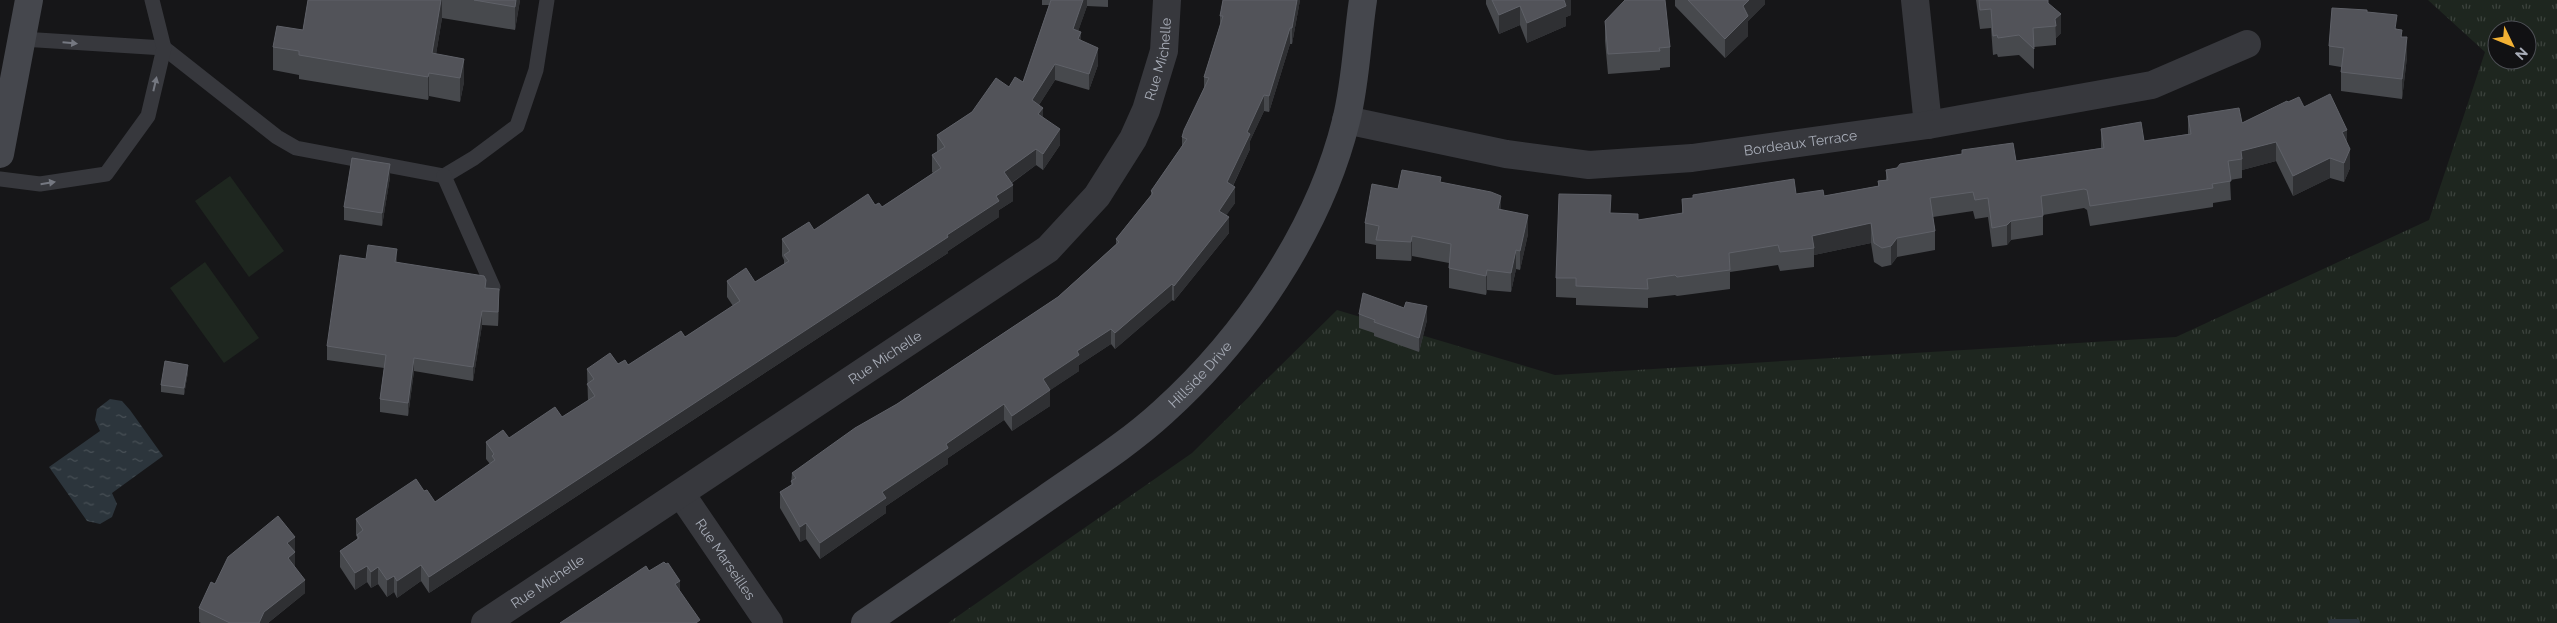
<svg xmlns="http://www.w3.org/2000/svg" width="2557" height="623" font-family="Raleway,sans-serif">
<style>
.grass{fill:url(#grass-tufts);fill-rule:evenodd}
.pitch{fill:#1e261f}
.water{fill:url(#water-ripples)}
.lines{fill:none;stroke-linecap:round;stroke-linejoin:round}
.stream{stroke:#2c353c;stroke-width:8}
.lane{stroke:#37383d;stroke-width:15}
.street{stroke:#37383d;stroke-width:28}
.secondary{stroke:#45474d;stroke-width:28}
.wall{fill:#47494d}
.shaded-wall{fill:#2f3033}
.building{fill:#525359;stroke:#5f6168}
.oneway{fill:#757881}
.labels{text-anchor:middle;stroke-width:4;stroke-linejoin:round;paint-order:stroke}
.street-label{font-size:14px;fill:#a8adb8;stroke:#111113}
</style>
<defs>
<pattern id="grass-tufts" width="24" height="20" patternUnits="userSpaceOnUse" patternTransform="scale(1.25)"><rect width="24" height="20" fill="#1e261f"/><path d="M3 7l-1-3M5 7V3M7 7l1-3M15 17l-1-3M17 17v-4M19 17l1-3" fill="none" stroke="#3c433d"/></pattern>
<pattern id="water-ripples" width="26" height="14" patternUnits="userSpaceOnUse" patternTransform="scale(1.25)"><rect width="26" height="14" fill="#2c353c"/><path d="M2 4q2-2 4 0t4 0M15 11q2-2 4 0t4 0" fill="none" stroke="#485056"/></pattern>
</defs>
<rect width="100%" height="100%" fill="#161618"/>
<path class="grass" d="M2428,0h129v623h-1609l244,-170 145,-143 218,65 621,-38 253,-117 56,-168zM2497,30h30v30h-30z"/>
<g class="pitch">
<polygon points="230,176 284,251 249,277 195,201"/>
<polygon points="205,262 259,338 224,363 170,288"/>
</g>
<polygon class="water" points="110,399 122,401 130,410 163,456 112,493 117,504 112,517 100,524 87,521 49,467 100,431 95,420 97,409"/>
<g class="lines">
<polyline class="stream" points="2332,623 2356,623"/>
<g class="lane">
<polyline points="22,39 164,48 277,137 296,148 444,176 474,158 517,126 536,70 547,0"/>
<polyline points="444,176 493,287"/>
<polyline points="0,179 40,184 106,174 148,116 164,48 152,0"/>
</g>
<g class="street">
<polyline points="1915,0 1928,125"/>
<path id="s1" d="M1346,120l160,34 83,11 103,-7 236,-33 224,-40 95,-41"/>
<path id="s2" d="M681,494l88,129"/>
<path id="s3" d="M485,623l563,-374 49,-53 36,-57 13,-29 18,-59 3,-51"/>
</g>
<g class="secondary">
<polyline points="0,154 29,0"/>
<path id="s4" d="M865,623c60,-41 120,-83 180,-124 40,-28 82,-54 118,-87 83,-75 156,-182 183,-291 10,-39 11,-82 17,-121"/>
</g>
</g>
<g class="wall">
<polygon points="308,0 520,0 515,30 442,18 436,54 464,59 464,82 460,102 429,96 428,100 299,79 299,75 273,70 273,47 303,30"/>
<polygon points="1042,0 1108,0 1108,7 1087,6 1078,31 1081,41 1098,65 1089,90 1055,80 1039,105 1043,117 1060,145 1043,170 1036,165 1012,183 1013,201 999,210 999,217 948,251 948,253 429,593 421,581 397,598 394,592 387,597 378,584 371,588 367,582 355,590 340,567 340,551 357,540 357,537 356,535 356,519 424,491 435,502 490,464 486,459 486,442 509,438 562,417 588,401 587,369 618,364 628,365 685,337 733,306 727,297 727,281 755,282 784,264 784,260 782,256 782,239 814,230 875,205 882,207 933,173 932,172 932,155 937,152 937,135 1009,87 1023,82 1049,5 1042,5"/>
<polygon points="1223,0 1300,0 1292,44 1290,44 1269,112 1264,111 1250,141 1250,149 1233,186 1235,203 1226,215 1229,233 1174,301 1172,300 1115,349 1111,344 1079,365 1079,371 1050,390 1050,406 1012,431 1004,420 948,458 948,464 886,506 886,513 820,559 806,539 800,542 780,508 780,492 791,485 792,473 897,404 1058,297 1116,244 1116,239 1151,195 1151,191 1182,146 1182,137 1204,88 1204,77 1220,25 1220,16"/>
<polygon points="1486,0 1571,0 1571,15 1566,17 1566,26 1527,43 1520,25 1499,34 1486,4"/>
<polygon points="1675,0 1765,0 1765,4 1748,21 1748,36 1725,58 1675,6"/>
<polygon points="1976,0 2048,0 2048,3 2061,33 2056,38 2056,45 2034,47 2034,69 2019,55 1998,57 1997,54 1993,55 1991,28 1980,29"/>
<polygon points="2367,12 2397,29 2402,37 2407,57 2402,99 2341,91 2341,67 2329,65 2329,46"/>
<polygon points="1605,21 1670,47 1670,67 1660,68 1660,70 1608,74 1605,41"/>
<polygon points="2288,102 2304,107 2347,142 2350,168 2344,182 2330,178 2293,196 2276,161 2242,170 2242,178 2230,180 2231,200 2213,203 2213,207 2090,226 2087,210 2084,208 2043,215 2043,235 2011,240 2007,245 1992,247 1988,217 1975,219 1973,211 1933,217 1935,231 1935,250 1897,257 1891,265 1882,267 1874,262 1871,243 1814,255 1814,267 1780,271 1778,265 1730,272 1730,289 1677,296 1675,295 1648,298 1648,308 1576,305 1576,298 1556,297 1556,278 1611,213 1638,220 1682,214 1682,199 1796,194 1824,196 1878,186 1878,181 1886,180 1886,170 1962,154 1962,150 2016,161 2101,148 2101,129 2144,141 2188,134 2188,116 2242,123"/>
<polygon points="390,177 382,226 344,220 344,207"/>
<polygon points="1441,183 1501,210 1528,234 1520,270 1516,269 1511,292 1487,290 1486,295 1449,288 1449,263 1412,256 1411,261 1376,259 1376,245 1365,243 1365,223 1398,189"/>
<polygon points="366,259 397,262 486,288 499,302 498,326 482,325 473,381 414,371 408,416 380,412 380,399 384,368 327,360 327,346"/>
<polygon points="1359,314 1427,320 1419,352 1374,336 1374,333 1359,328"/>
<polygon points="188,372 184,395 161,392 161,385"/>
<polygon points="294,551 294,567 305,593 268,623 201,623 199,622 199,608 215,584 295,551"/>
</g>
<g class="shaded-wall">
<polygon points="441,0 442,0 442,18 433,73 432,53"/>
<polygon points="516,0 520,0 515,30 515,7"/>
<polygon points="1083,0 1087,0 1087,6 1073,46 1073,29"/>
<polygon points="1297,0 1300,0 1292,44 1292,28"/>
<polygon points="1563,0 1571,0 1571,15 1566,17 1566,26 1527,43 1527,23"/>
<polygon points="1749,0 1765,0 1765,4 1748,21 1748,36 1725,58 1725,39 1743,6"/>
<polygon points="1520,6 1520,25 1499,34 1499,15"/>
<polygon points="2061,14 2061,33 2056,38 2055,19"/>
<polygon points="1290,28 1290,44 1269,112 1269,96"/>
<polygon points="1081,32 1081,48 1078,39"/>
<polygon points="2407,37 2407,57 2402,99 2402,79"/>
<polygon points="1098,48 1098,65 1089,90 1089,74"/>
<polygon points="464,59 464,82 460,102 460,78"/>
<polygon points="1055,64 1055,80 1032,116 1032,100"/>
<polygon points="429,73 429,96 428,100 428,77"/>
<polygon points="1264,95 1264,111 1250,141 1250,149 1227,198 1227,182 1247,132"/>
<polygon points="1043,108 1043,124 1038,114"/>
<polygon points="1060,129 1060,145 1043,170 1043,154"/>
<polygon points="2347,130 2347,149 2342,132"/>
<polygon points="2276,142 2276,161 2242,170 2242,159 2241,151"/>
<polygon points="1036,149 1036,165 1004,188 1004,172"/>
<polygon points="2350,149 2350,168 2344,182 2344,163"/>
<polygon points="2330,158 2330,178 2293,196 2293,176"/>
<polygon points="390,164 390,177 382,226 382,213"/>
<polygon points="1013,185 1013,201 999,210 999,217 948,251 948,253 429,593 429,577 947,235 996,196"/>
<polygon points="1235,187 1235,203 1219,226 1219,211"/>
<polygon points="1501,196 1501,215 1498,209"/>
<polygon points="1528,215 1528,234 1520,270 1520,251"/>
<polygon points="1229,217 1229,233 1174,301 1174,286"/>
<polygon points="2011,221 2011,240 2007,245 2007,225"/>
<polygon points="1871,223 1871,243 1814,255 1814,248 1812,236"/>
<polygon points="1412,236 1412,256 1411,261 1411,242"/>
<polygon points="1897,238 1897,257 1891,265 1891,246"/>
<polygon points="397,249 397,263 395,262"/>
<polygon points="1516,250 1516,269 1511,292 1511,273"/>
<polygon points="1487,270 1487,290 1486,295 1486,276"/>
<polygon points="1172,284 1172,300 1115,349 1115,333"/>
<polygon points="499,289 499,302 498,326 498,312"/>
<polygon points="1427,306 1427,320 1419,352 1419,338"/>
<polygon points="482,311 482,325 473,381 473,367"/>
<polygon points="1111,329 1111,344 1079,365 1079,371 1043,395 1043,379 1077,351"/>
<polygon points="414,358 414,371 408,416 408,403"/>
<polygon points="188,365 188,372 184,395 184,388"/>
<polygon points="1050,390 1050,406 1012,431 1012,416"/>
<polygon points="1004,404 1004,420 948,458 948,464 886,506 886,513 820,559 820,543 882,492 946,444"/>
<polygon points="806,523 806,539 800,542 800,527"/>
<polygon points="295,537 295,551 287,557 287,543"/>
<polygon points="295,552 295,566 288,572 288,558"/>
<polygon points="421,565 421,581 397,598 397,581"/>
<polygon points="367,566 367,582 355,590 355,573"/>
<polygon points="378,567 378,584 371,588 371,572"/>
<polygon points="394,576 394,592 387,597 387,580"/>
<polygon points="305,580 305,593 268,623 259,623 264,612"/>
<polygon points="680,581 680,598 675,584"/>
</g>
<g class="building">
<polygon points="308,0 441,0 432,53 464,59 460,78 429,73 428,77 299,55 299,51 273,47 277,26 303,30"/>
<polygon points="474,0 516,0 515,7"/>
<polygon points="1051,0 1083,0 1073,29 1081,32 1078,39 1098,48 1089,74 1055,64 1032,100 1043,108 1038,114 1060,129 1043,154 1036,149 1004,172 1013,185 996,196 999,201 947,235 948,237 429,577 421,565 397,581 394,576 387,580 378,567 371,572 367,566 355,573 340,551 359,538 357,535 363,530 356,519 416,479 424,491 427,490 435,502 495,460 492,456 494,454 486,442 503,430 509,438 555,407 562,417 595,396 587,384 594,379 587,369 610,353 618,364 625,360 628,365 681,331 685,337 740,301 727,281 746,268 755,282 789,261 784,255 790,251 782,239 809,222 814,230 868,194 875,205 879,203 882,207 941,168 932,155 945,147 937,135 972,112 996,78 1009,87 1015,77 1023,82"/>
<polygon points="1223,0 1297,0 1292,28 1290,28 1269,96 1264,95 1247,132 1250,134 1227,182 1235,187 1219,211 1229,217 1174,286 1172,284 1115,333 1111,329 1077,351 1079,355 1043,379 1050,390 1012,416 1004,404 946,444 948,448 882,492 886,498 820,543 806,523 800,527 780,492 793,484 791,481 796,478 792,473 855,428 897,404 1058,297 1119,242 1116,239 1153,193 1151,191 1187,139 1182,137 1184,130 1209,78 1204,77 1223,16 1220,16"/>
<polygon points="1492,0 1564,0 1566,6 1527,23 1520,6 1499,15"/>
<polygon points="1625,0 1665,0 1670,47 1659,48 1660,51 1608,54 1605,21"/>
<polygon points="1688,0 1749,0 1743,6 1748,16 1725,39"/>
<polygon points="1979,0 2048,0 2048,3 2061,14 2055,19 2056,26 2033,28 2034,49 2019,35 1998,38 1997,35 1993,36 1991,9 1980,10"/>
<polygon points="2332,8 2367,10 2367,12 2397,15 2395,29 2402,30 2401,37 2407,37 2402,79 2341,72 2344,48 2329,46"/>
<polygon points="2330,94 2347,130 2342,132 2350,149 2344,163 2330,158 2293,176 2276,142 2241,151 2242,159 2228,161 2231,181 2212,184 2213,188 2090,206 2087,190 2084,189 2041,196 2043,216 2011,221 2007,225 1992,228 1988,198 1975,200 1973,192 1930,198 1935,231 1897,238 1891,246 1882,248 1874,243 1871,223 1812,236 1814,248 1780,252 1778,245 1729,253 1730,270 1677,277 1675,275 1647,279 1648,289 1576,286 1576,278 1556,278 1559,194 1611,195 1610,213 1638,214 1638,220 1683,213 1682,199 1693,198 1693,195 1794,179 1796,194 1823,190 1824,196 1879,186 1878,181 1888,180 1886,170 1897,168 1900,164 1962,154 1962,150 2013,143 2016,161 2104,148 2101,129 2112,127 2141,122 2144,141 2191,134 2188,116 2239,108 2242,123 2287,101 2288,102 2299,97 2304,107"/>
<polygon points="352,158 390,164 382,213 344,207"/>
<polygon points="1402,170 1441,177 1440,182 1491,192 1501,196 1498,209 1528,215 1520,251 1516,250 1511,273 1487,270 1486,276 1449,268 1451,244 1412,236 1411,242 1376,240 1379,226 1365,223 1372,184 1398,189"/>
<polygon points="368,245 397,249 395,262 484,276 486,280 485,288 499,289 498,312 482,311 473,367 414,358 408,403 380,399 386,355 327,346 340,255 366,259"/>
<polygon points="1363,293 1404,308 1406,302 1427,306 1419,338 1374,322 1375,320 1359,314"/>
<polygon points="165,361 188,365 184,388 161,385"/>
<polygon points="278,516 295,537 287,543 295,552 288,558 305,580 264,612 259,623 230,623 199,608 211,582 215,584 228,557"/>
<polygon points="664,562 666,564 668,563 680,581 675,584 700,620 696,623 560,623 646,566 649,571"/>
</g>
<defs><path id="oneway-solid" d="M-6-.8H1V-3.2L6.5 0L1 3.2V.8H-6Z" transform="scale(1.25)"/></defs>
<g class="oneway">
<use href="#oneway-solid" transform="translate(70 43) rotate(5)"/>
<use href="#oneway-solid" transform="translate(155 84) rotate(-77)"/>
<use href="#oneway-solid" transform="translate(48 183) rotate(-9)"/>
</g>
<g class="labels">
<g class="street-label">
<text dy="5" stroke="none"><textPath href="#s3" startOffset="900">Rue Michelle</textPath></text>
<text dy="5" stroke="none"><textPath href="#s1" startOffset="460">Bordeaux Terrace</textPath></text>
<text dy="5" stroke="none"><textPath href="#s3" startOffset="480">Rue Michelle</textPath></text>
<text dy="5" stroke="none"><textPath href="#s4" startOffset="418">Hillside Drive</textPath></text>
<text dy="5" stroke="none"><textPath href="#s2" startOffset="79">Rue Marseilles</textPath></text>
<text dy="5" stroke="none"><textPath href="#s3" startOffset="75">Rue Michelle</textPath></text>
</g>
</g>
<g transform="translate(2512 45) rotate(133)"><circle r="24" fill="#111113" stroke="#4d4f55"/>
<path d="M0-4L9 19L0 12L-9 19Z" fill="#f2b134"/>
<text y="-8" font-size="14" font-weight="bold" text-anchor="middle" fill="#a8adb8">N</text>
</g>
</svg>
